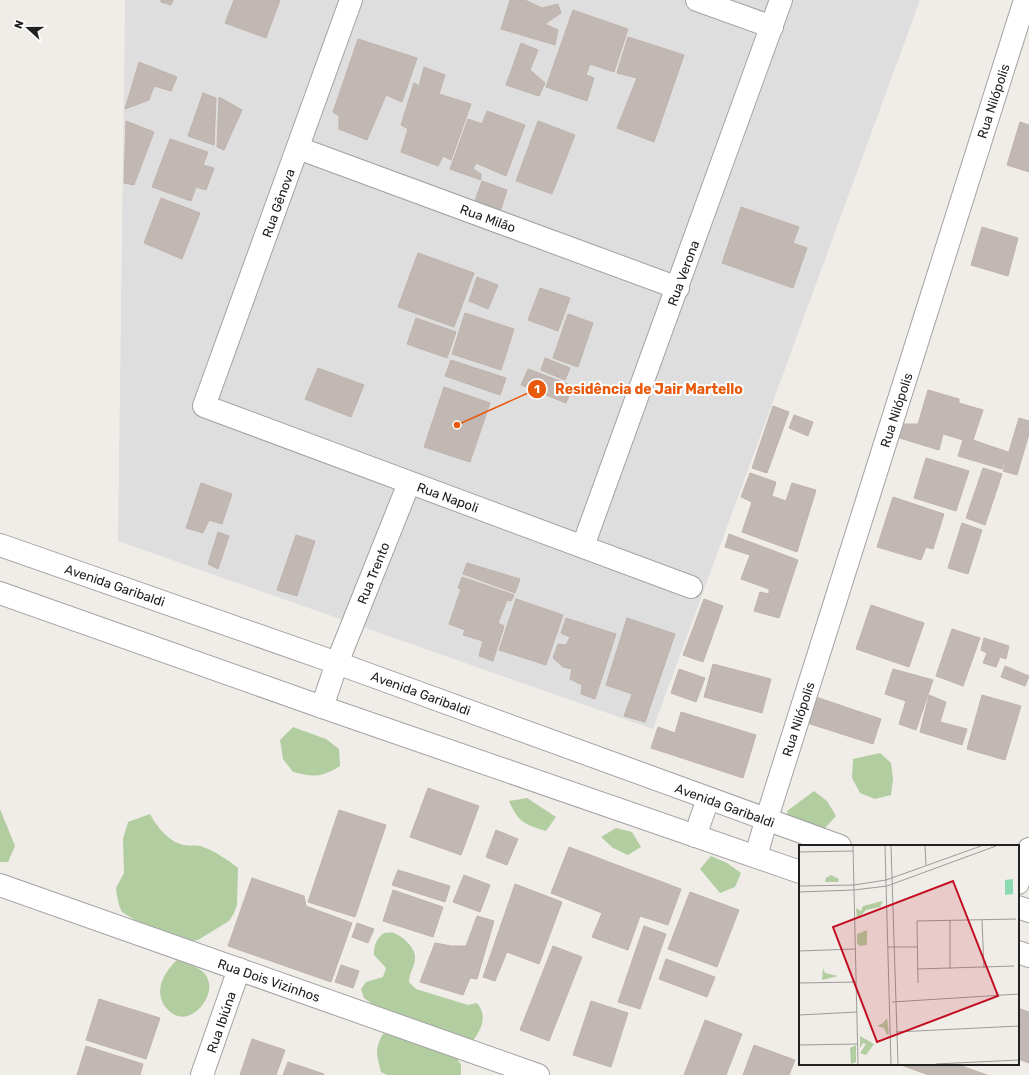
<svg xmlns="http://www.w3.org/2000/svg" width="1029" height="1075" font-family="Rubik,sans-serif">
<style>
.residential{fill:#dfdede}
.forest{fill:#b2cda0}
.building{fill:#c1b8b4;stroke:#c1b2ab}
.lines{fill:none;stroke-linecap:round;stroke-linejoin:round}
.minor-casing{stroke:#a2a2a2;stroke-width:24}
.tertiary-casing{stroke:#a2a2a2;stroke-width:24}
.minor{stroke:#fff;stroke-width:22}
.tertiary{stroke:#fff;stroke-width:22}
.labels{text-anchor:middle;stroke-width:4;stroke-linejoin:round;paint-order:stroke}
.street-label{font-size:13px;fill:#212121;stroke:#fff}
.inset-road{fill:none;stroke:#9d9b98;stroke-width:1}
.view{fill:#c30e22;fill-opacity:0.15;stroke:#c30e22;stroke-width:2}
.inset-edge{fill:none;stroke:#212121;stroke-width:2}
.leader{fill:none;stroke:#e8590c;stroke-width:1.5}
.callout-dot{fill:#e8590c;stroke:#fff;stroke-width:1.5}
.mark-label{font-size:12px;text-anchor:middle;font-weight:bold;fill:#fff}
.callout-label{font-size:14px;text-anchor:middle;font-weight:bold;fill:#e8590c;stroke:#fff;stroke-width:4;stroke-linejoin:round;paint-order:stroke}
</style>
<rect width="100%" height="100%" fill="#f0ede8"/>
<polygon class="residential" points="125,0 920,0 653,729 118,541"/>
<g class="forest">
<path d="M293,727l33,12 13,10 1,17c-19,12 -26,11 -47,6l-10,-13 -3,-19z"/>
<polygon points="880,753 891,763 893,779 891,795 875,799 860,793 852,778 853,759"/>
<polygon points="814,791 827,801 836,816 824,829 790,826 787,811"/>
<path d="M527,798l29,19 -10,14c-21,-6 -28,-9 -37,-30z"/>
<polygon points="0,809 15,846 8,862 0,862"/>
<path d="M150,814c7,13 19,28 34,31 5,1 11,0 16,1 13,4 27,13 38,22l-1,37 -3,8 -5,8 -31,19 -10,2 -42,-15 -24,-15 -3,-7 -2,-9 -1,-8 8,-15 -1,-34 5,-17z"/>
<polygon points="616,828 632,832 641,847 628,855 613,848 601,837"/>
<polygon points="711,856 727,863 741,873 735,887 720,893 700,869"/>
<path d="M384,933c3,0 7,-1 10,0 8,3 22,15 21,25 0,8 -6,15 -6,24l7,7 52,16 9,-2c12,14 3,28 -6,41l-93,-36 -14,-10 -3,-9 5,-7 17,-5 3,-9 -12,-13c0,-10 2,-16 10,-22z"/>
<path d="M177,960c8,3 18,6 25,11 22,18 -11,61 -33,40 -4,-4 -7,-8 -8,-13 -4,-14 6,-29 16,-38z"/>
<path d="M391,1031l66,27 4,7v10h-74l-6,-3c-4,-18 -7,-22 2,-38z"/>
</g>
<g class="building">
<polygon points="161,0 173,0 171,5 161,2"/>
<polygon points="234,0 280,0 266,38 225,23"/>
<polygon points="510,0 525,0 542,8 558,4 561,13 545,24 558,30 555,45 501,29"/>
<polygon points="573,10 628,29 614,72 590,64 586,75 594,78 587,101 546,87"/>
<polygon points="628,37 684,55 654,142 617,128 637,78 617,73"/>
<polygon points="358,39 417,58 402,102 386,95 367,140 339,129 339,116 333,112"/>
<polygon points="521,43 538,50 530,70 545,83 539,96 506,85"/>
<polygon points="139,62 177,77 171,91 154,86 149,100 125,109"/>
<polygon points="424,67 445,75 439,94 471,104 451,160 443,156 438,166 401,152 408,129 401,125 414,83 419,86"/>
<polygon points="203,93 216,98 214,145 188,136"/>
<polygon points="219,97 242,110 224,150 217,147"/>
<polygon points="487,111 525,125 506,176 476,163 473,169 481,174 481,180 450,169 468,119 482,124"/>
<polygon points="126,121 154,132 134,185 124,183"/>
<polygon points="538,121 575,135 552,194 516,181"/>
<polygon points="1020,122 1029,125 1029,172 1007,165"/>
<polygon points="170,139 208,152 203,165 214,168 206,190 196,187 191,201 152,187"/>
<polygon points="482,181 507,190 498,218 472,209"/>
<polygon points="161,198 200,213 182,259 144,243"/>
<polygon points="741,207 799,227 793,243 807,248 793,288 722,263"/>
<polygon points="982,227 1018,238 1008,276 971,265"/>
<polygon points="418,253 474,273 454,327 398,307"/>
<polygon points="477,277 498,285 488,309 469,301"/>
<polygon points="540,288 570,298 558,331 528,320"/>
<polygon points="465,313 514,329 501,370 452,354"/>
<polygon points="568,314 593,323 578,367 553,358"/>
<polygon points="416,318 456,332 447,358 407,344"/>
<polygon points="545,358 570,368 565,380 541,370"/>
<polygon points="451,360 506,378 500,395 445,376"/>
<polygon points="318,368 364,385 351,417 305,399"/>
<polygon points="528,369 573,386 566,403 521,385"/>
<polygon points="444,387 490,403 470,462 424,447"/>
<polygon points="928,390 959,399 959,403 983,410 973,440 1008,452 1002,469 958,456 963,440 943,434 939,450 896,437 902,424 918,424"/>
<polygon points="773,406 789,412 767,473 752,468"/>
<polygon points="794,415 813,422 808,436 789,428"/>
<polygon points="1019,418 1029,421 1029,434 1017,475 1003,471"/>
<polygon points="926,458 969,471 956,511 914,498"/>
<polygon points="983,468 1002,474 985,525 966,518"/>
<polygon points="750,473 776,482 772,496 786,501 792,483 816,490 797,552 742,532 752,502 741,497"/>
<polygon points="201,483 232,494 222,524 209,520 203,533 186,528"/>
<polygon points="893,497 944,514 933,549 926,547 921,560 877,547"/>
<polygon points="962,523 982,530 968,574 948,568"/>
<polygon points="218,532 229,536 218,569 208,564"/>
<polygon points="729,534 798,560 779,618 754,611 760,592 769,594 769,589 741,579 750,555 725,547"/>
<polygon points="296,535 315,541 297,596 277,590"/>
<polygon points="467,563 520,579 515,593 463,574"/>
<polygon points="462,577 514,595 511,601 507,600 498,623 504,626 493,661 479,656 483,641 463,635 465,630 449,624 461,589 458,588"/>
<polygon points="516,599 563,615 546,665 499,650"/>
<polygon points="704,599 723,606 703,662 683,655"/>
<polygon points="871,605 924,623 909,667 856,649"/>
<polygon points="566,618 616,634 595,699 581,694 582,685 570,679 572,669 563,667 553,658 558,644 566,645 570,637 561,633"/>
<polygon points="627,618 675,634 645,722 624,716 632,694 606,685"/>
<polygon points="952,629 980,638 963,686 936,676"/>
<polygon points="984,638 1009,646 1006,659 1000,657 996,667 983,663 987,653 981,650"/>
<polygon points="713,664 771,679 762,713 704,697"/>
<polygon points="1005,666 1029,676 1025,686 1001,677"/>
<polygon points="679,669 705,678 696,702 671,693"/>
<polygon points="893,669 933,680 916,730 899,724 906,701 885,694"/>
<polygon points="929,695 946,702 940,722 967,729 962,745 920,732"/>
<polygon points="982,695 1021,706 1005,760 967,749"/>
<polygon points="813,696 881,719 873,744 804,722"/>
<polygon points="681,712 756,735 743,778 651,748 658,727 675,733"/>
<polygon points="428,788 479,806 461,855 410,837"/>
<polygon points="339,810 386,825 355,917 308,902"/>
<polygon points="496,830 518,839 507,865 486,857"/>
<polygon points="569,847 681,889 668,925 640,916 628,950 592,937 602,913 551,893"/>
<polygon points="398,870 450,886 445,902 392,885"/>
<polygon points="464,875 490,885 480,912 453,902"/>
<polygon points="252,878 304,896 306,906 352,923 331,982 228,946"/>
<polygon points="515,884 562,902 539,964 507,952 495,981 483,977"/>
<polygon points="393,890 443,907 433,937 383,921"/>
<polygon points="690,892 739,910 717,967 668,949"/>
<polygon points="477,916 494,921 477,979 470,978 463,995 420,982 435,943 451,946 466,946"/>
<polygon points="357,923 374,929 368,943 352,937"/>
<polygon points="644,926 666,934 640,1009 618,1002"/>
<polygon points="553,946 582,957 549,1041 520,1030"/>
<polygon points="666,959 715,977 707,997 659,979"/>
<polygon points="341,965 359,971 353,988 335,982"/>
<polygon points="99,999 160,1018 146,1059 86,1040"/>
<polygon points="591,1001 628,1013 611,1067 573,1055"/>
<polygon points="1018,1008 1029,1012 1029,1063 1018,1059"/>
<polygon points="705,1020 742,1034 726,1075 684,1075"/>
<polygon points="252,1039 285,1050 276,1075 240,1075"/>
<polygon points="754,1045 795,1060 789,1075 743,1075"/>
<polygon points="86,1046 143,1064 140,1075 77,1075"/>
<polygon points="288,1062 324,1074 324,1075 283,1075"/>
<polygon points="898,1064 956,1064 987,1075 929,1075"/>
</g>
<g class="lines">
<g class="minor-casing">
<g id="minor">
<polyline points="351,0 204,406 691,587"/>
<polyline points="697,0 772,27"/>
<polyline points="298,148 678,288"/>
<polyline points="583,546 781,0"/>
<polyline points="337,663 409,483"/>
<polyline points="766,821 1025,0"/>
<polyline points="1018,883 1029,849"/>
<polyline points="0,885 538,1075"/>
<polyline points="202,1075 239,969"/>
</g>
</g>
<g class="tertiary-casing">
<g id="tertiary">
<polyline points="0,545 337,663 840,846"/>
<polyline points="0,593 322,707 800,872"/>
<polyline points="322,707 337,663"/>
<polyline points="695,836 708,799"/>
<polyline points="756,856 766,821"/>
<polyline points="1018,907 1029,911"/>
<polyline points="1018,952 1029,956"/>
</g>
</g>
<use href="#minor" class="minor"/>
<use href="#tertiary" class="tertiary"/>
</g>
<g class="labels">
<g class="street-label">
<text transform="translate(993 101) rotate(-72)" y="5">Rua Nilópolis</text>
<text transform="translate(278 203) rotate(-70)" y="5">Rua Gênova</text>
<text transform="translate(488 218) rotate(20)" y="5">Rua Milão</text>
<text transform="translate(683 273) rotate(-70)" y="5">Rua Verona</text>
<text transform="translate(896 410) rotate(-72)" y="5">Rua Nilópolis</text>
<text transform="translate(448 497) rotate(20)" y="5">Rua Napoli</text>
<text transform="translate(373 573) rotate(-68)" y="5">Rua Trento</text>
<text transform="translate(115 585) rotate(19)" y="5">Avenida Garibaldi</text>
<text transform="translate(421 693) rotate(20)" y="5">Avenida Garibaldi</text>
<text transform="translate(798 719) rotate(-72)" y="5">Rua Nilópolis</text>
<text transform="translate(725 805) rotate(20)" y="5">Avenida Garibaldi</text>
<text transform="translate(269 980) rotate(19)" y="5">Rua Dois Vizinhos</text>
<text transform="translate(221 1022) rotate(-71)" y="5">Rua Ibiúna</text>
</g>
</g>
<g transform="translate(799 845)">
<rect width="220" height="220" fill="#f0ede8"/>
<path d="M32,30l8,4 -1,3h-13l1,-4zM84,56l-3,6 -14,3 -9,9 -1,-11 5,3 2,-5zM68,85v15l-7,1 -3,-3v-9zM24,123l2,5 13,3 -16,4zM88,173l2,15 -2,2 -3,-7 -7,-2 6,-3zM61,191l14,8 -8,11 -6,-2 6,-9 -3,-1 -3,5zM57,200v17l-5,2 -1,-16z" fill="#b2cda0"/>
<path d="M214,34v15l-8,1v-15z" fill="#8cdab3"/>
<path class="inset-road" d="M54,1l5,218M86,1l6,218M92,1l7,218M126,1l1,19M0,7l54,-1M0,41l55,-1 32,-5 95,-34M0,47l55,-2 33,-4 109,-40M151,75v49M183,75l2,48M89,102h29M0,106l56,-2M118,124l97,-3M0,138l57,-1M119,138l-1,-62 99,-2M93,157l127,-8M0,170l58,-3M97,187l123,-6M0,200l59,-1M137,219l83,-4"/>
<path class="view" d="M154,36l45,115 -121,46 -44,-115z"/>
<rect width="220" height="220" class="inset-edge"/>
</g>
<path class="leader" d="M457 425L537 389"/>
<g class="callout-dot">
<circle cx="457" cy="425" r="4"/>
<circle cx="537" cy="389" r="10"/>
</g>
<g class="mark-label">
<text x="537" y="393">1</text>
</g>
<g class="callout-label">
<text x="649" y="394">Residência de Jair Martello</text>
</g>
<g transform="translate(28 28) rotate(291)" stroke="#ffffff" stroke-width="3" paint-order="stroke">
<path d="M0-3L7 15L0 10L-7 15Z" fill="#212121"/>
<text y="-6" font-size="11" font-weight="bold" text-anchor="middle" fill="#212121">N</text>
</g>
</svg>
